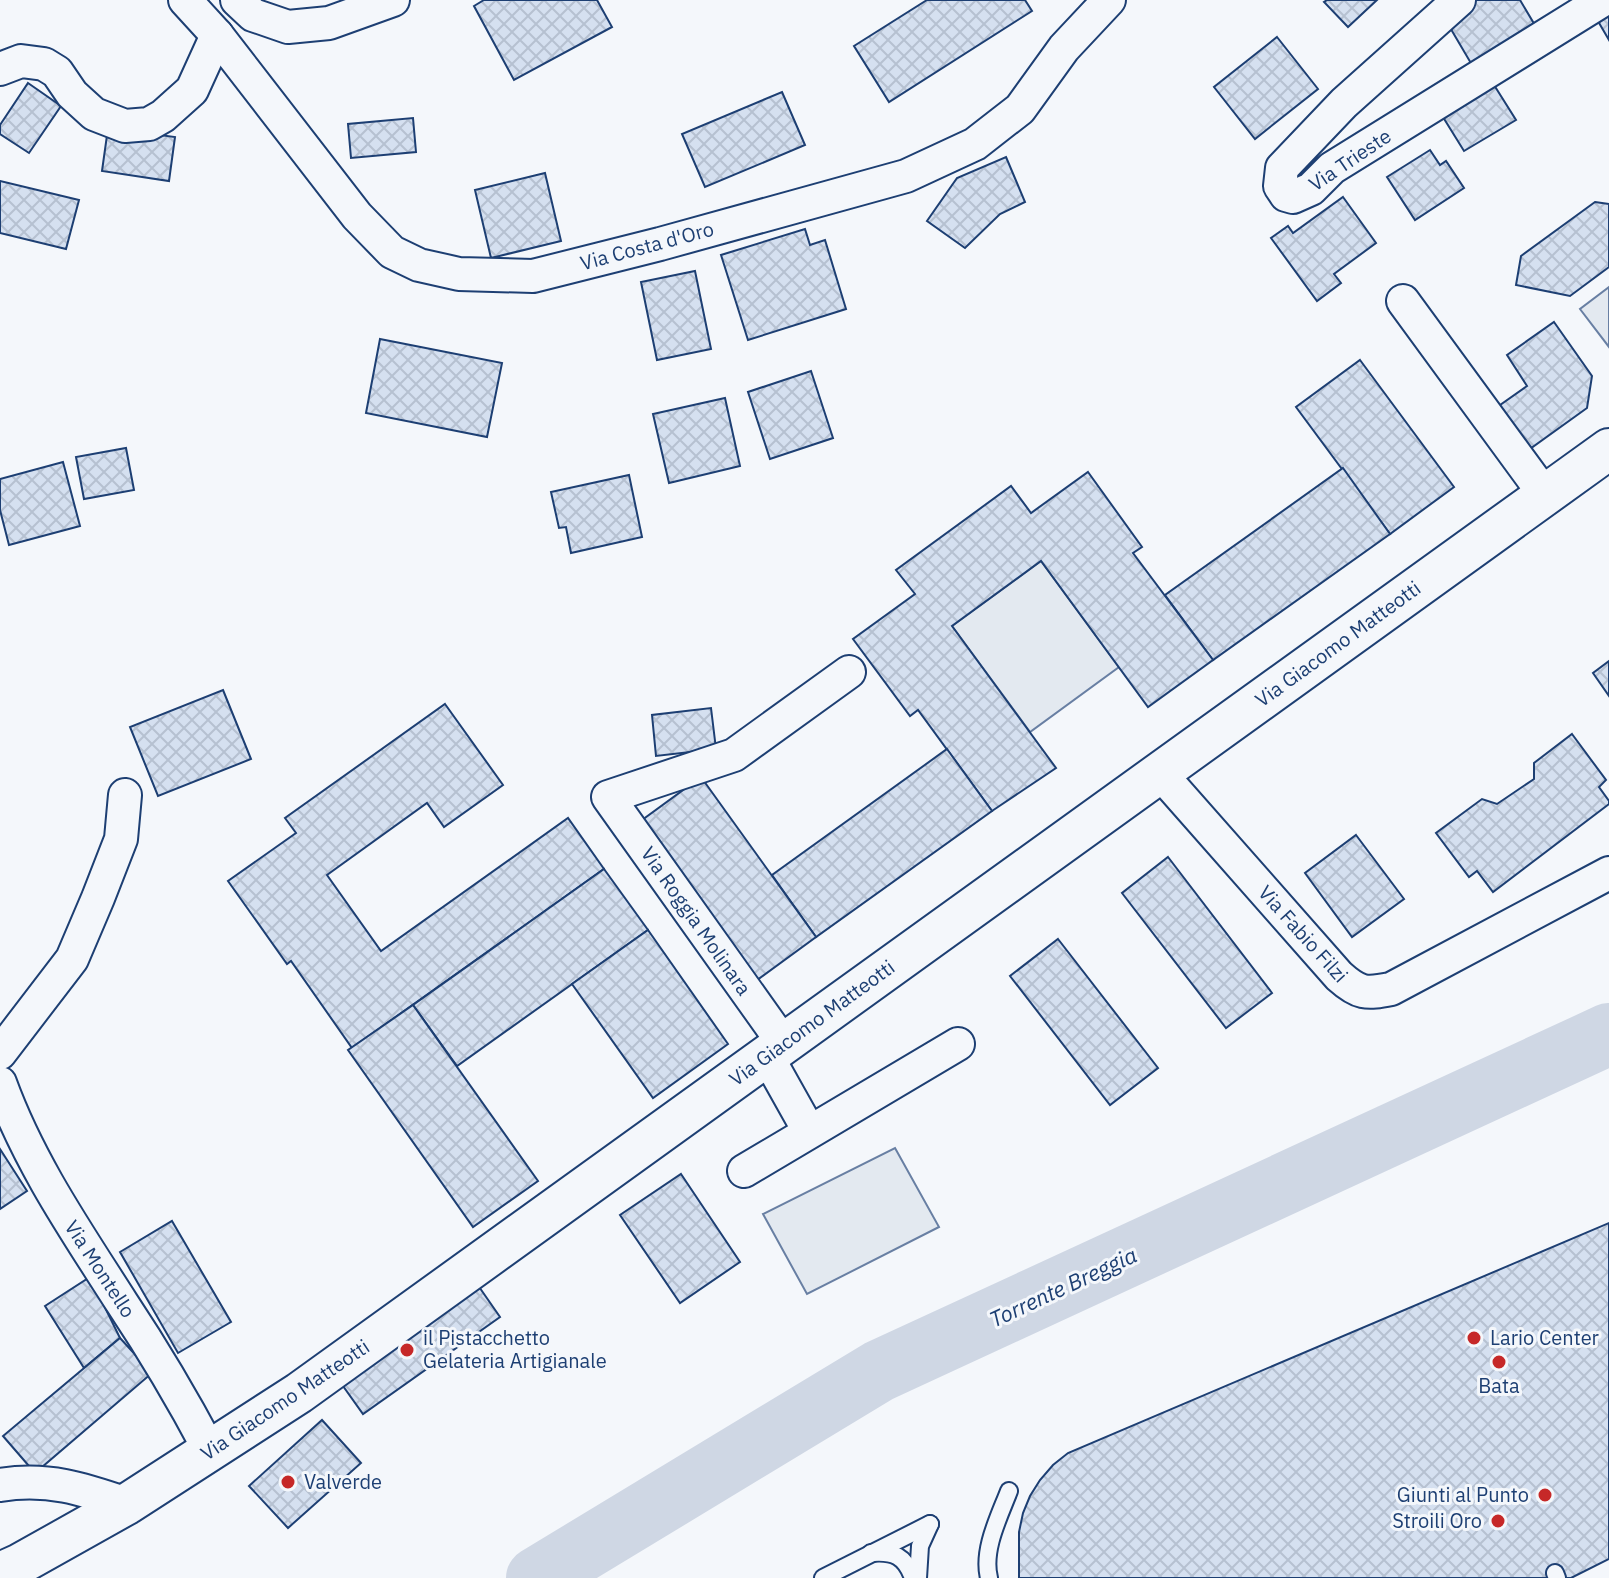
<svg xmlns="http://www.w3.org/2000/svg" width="1609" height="1578" font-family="'IBM Plex Sans',sans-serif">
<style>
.grass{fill:#e3e9f0;stroke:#687fa3;stroke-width:2}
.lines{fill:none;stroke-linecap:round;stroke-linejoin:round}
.river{stroke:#cfd7e4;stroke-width:62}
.building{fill:url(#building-cross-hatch);stroke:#1d3f73;stroke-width:2}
.service-casing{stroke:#1d3f73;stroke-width:20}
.minor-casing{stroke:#1d3f73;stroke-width:36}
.tertiary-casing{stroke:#1d3f73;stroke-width:44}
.service{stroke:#f4f7fb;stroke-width:16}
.minor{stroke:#f4f7fb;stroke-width:32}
.tertiary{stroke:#f4f7fb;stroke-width:40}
.poi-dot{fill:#c62828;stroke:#f4f7fb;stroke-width:3}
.labels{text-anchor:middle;stroke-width:6;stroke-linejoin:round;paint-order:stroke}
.street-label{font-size:20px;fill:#1d3f73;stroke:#f4f7fb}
.poi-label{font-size:20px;fill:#1d3f73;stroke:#f4f7fb;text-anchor:start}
.water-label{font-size:22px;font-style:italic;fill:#1d3f73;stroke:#f4f7fb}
</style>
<defs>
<pattern id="building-cross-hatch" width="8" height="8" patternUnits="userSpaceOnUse" patternTransform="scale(2)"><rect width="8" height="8" fill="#d5e0f0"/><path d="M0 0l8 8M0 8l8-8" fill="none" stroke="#b6c1d1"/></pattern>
</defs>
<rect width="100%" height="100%" fill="#f4f7fb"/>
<g class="grass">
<polygon points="1609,287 1609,347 1580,309"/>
<polygon points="1041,561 1119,667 1030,732 952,626"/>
<polygon points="895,1148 939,1227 807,1294 763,1214"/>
</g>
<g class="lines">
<polyline class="river" points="537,1578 879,1371 1609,1034"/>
</g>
<g class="building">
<polygon points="484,0 597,0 612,27 514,80 474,6"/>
<polygon points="927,0 1025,0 1032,11 889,102 854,46"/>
<polygon points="1327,0 1377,0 1348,27 1324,2"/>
<polygon points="1476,0 1520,0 1536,27 1472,65 1445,19"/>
<polygon points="1609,7 1609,40 1595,16"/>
<polygon points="1277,37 1318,89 1255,139 1214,87"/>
<polygon points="1489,77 1516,120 1464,151 1438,109"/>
<polygon points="28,83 61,106 29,153 0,134 0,125"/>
<polygon points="782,92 805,145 705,187 682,134"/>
<polygon points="413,118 416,152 351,158 348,124"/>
<polygon points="108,128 175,137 169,181 102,171"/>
<polygon points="1430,150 1440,165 1446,161 1464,188 1415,220 1387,177"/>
<polygon points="1006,157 1025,202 1000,214 965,248 927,221 957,178"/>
<polygon points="545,173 561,241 491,258 475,190"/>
<polygon points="0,181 79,200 66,249 0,233"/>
<polygon points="1343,197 1376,243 1334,274 1341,283 1317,301 1271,238 1288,226 1293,233"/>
<polygon points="1595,202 1609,204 1609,267 1570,296 1516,285 1521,256"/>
<polygon points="805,229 810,245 825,240 846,309 748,340 721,255"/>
<polygon points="695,271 711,349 657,360 641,282"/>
<polygon points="1554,322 1592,376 1587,408 1523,454 1493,410 1527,386 1507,355"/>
<polygon points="380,339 502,363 487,437 366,413"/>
<polygon points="1360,360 1454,487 1390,534 1296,407"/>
<polygon points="811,371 833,438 770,459 748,392"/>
<polygon points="725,398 740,466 669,483 653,414"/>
<polygon points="126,448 134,490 84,499 76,457"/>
<polygon points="63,462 80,526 9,545 0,510 0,479"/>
<polygon points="1343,468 1390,534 1213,660 1165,595"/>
<polygon points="1088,472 1142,547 1133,553 1213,660 1148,707 1041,561 952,626 1056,768 992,811 918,710 910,716 853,639 915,594 896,570 1011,486 1031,513"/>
<polygon points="629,475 642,537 571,553 566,527 559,528 551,492"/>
<polygon points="1609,661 1609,696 1593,673"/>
<polygon points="223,690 251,759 158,796 130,727"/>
<polygon points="445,704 503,785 444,827 427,803 327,875 381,951 568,818 604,869 352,1048 291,961 287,964 228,881 296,833 285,818"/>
<polygon points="711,708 716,749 656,756 652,715"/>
<polygon points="1572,734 1606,780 1599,787 1609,801 1609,804 1493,892 1477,871 1469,877 1436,833 1482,799 1497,804 1534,779 1534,763"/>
<polygon points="947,749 992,811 816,937 772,875"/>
<polygon points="701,777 816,937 753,983 638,823"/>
<polygon points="1356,835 1404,899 1352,937 1305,873"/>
<polygon points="1168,857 1272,993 1226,1028 1122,893"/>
<polygon points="604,869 648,930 457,1066 413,1005"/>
<polygon points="648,930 728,1044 653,1098 572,984"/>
<polygon points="1058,939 1158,1068 1110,1105 1010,976"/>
<polygon points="413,1005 538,1181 473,1227 348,1050"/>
<polygon points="0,1149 27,1191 0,1209"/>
<polygon points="681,1174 740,1262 680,1303 620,1215"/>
<polygon points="172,1221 231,1322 178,1353 120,1252"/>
<polygon points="1609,1223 1609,1559 1571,1578 1019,1578 1019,1532 1023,1513 1030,1496 1040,1480 1053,1465 1068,1453"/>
<polygon points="90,1277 120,1338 84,1368 45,1306"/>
<polygon points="475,1281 500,1317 363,1414 338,1379"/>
<polygon points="120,1338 152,1373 35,1473 3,1436"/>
<polygon points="322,1420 361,1463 288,1528 249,1486"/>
</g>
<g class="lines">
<g class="service-casing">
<g id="service">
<path d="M871,1553c23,-2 34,3 42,25"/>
<polyline points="1555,1573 1557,1578"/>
<polyline points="823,1578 930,1524"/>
<polyline points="918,1578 920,1546 930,1524"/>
<path d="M989,1578c-7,-28 10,-61 20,-87"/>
</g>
</g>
<g class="minor-casing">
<g id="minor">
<polyline points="185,0 217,35 357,216 392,252 419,265 459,274 533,276 660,244 906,176 975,144 1020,109 1064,48 1109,0"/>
<polyline points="237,0 253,15 288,27 329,23 393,0"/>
<polyline points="1459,0 1344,103 1282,168 1280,186 1286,195 1293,197 1311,189 1332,168 1603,0"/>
<polyline points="0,69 21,61 44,64 57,72 72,94 94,114 125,126 149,124 163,116 192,90 217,35"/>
<polyline points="1403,301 1545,495"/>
<path d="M1160,773l179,203c20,18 27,18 52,13l218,-116"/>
<polyline points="784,1044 608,797 734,755 849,672"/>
<polyline points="0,1053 72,959 98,898 121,839 125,795"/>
<polyline points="767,1056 809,1131"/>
<path d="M0,1083c29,80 76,148 122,220 32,48 61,97 88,148"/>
<polyline points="744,1171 958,1044"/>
<path d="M0,1485c47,-8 83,4 127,19"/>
</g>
</g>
<g class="tertiary-casing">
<polyline id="tertiary" points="0,1573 20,1564 127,1504 299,1393 1609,449"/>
</g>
<use href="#service" class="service"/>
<use href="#minor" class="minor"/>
<use href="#tertiary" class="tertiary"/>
</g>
<g class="poi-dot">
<circle cx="1474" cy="1338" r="8"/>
<circle cx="407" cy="1350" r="8"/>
<circle cx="1499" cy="1362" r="8"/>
<circle cx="288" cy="1482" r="8"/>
<circle cx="1545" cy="1495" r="8"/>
<circle cx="1498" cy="1521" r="8"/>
</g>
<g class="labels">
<g class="street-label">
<text transform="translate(1350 160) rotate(-34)" y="7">Via Trieste</text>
<text transform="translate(647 246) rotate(-15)" y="7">Via Costa d'Oro</text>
<text transform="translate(1338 644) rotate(-36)" y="7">Via Giacomo Matteotti</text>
<text transform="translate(696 921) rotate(55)" y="7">Via Roggia Molinara</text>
<text transform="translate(1303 934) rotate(48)" y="7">Via Fabio Filzi</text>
<text transform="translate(812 1023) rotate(-36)" y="7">Via Giacomo Matteotti</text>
<text transform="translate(100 1269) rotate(57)" y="7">Via Montello</text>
<text transform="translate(285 1400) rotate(-34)" y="7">Via Giacomo Matteotti</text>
</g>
<g class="poi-label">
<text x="423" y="1345">il Pistacchetto<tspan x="423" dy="23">Gelateria Artigianale</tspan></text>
<text x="1490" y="1345">Lario Center</text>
<text x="1499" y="1393" text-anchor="middle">Bata</text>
<text x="304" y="1489">Valverde</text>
<text x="1529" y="1502" text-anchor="end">Giunti al Punto</text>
<text x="1482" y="1528" text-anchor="end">Stroili Oro</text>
</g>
<g class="water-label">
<text transform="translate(1063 1287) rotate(-25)" y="8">Torrente Breggia</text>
</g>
</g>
</svg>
